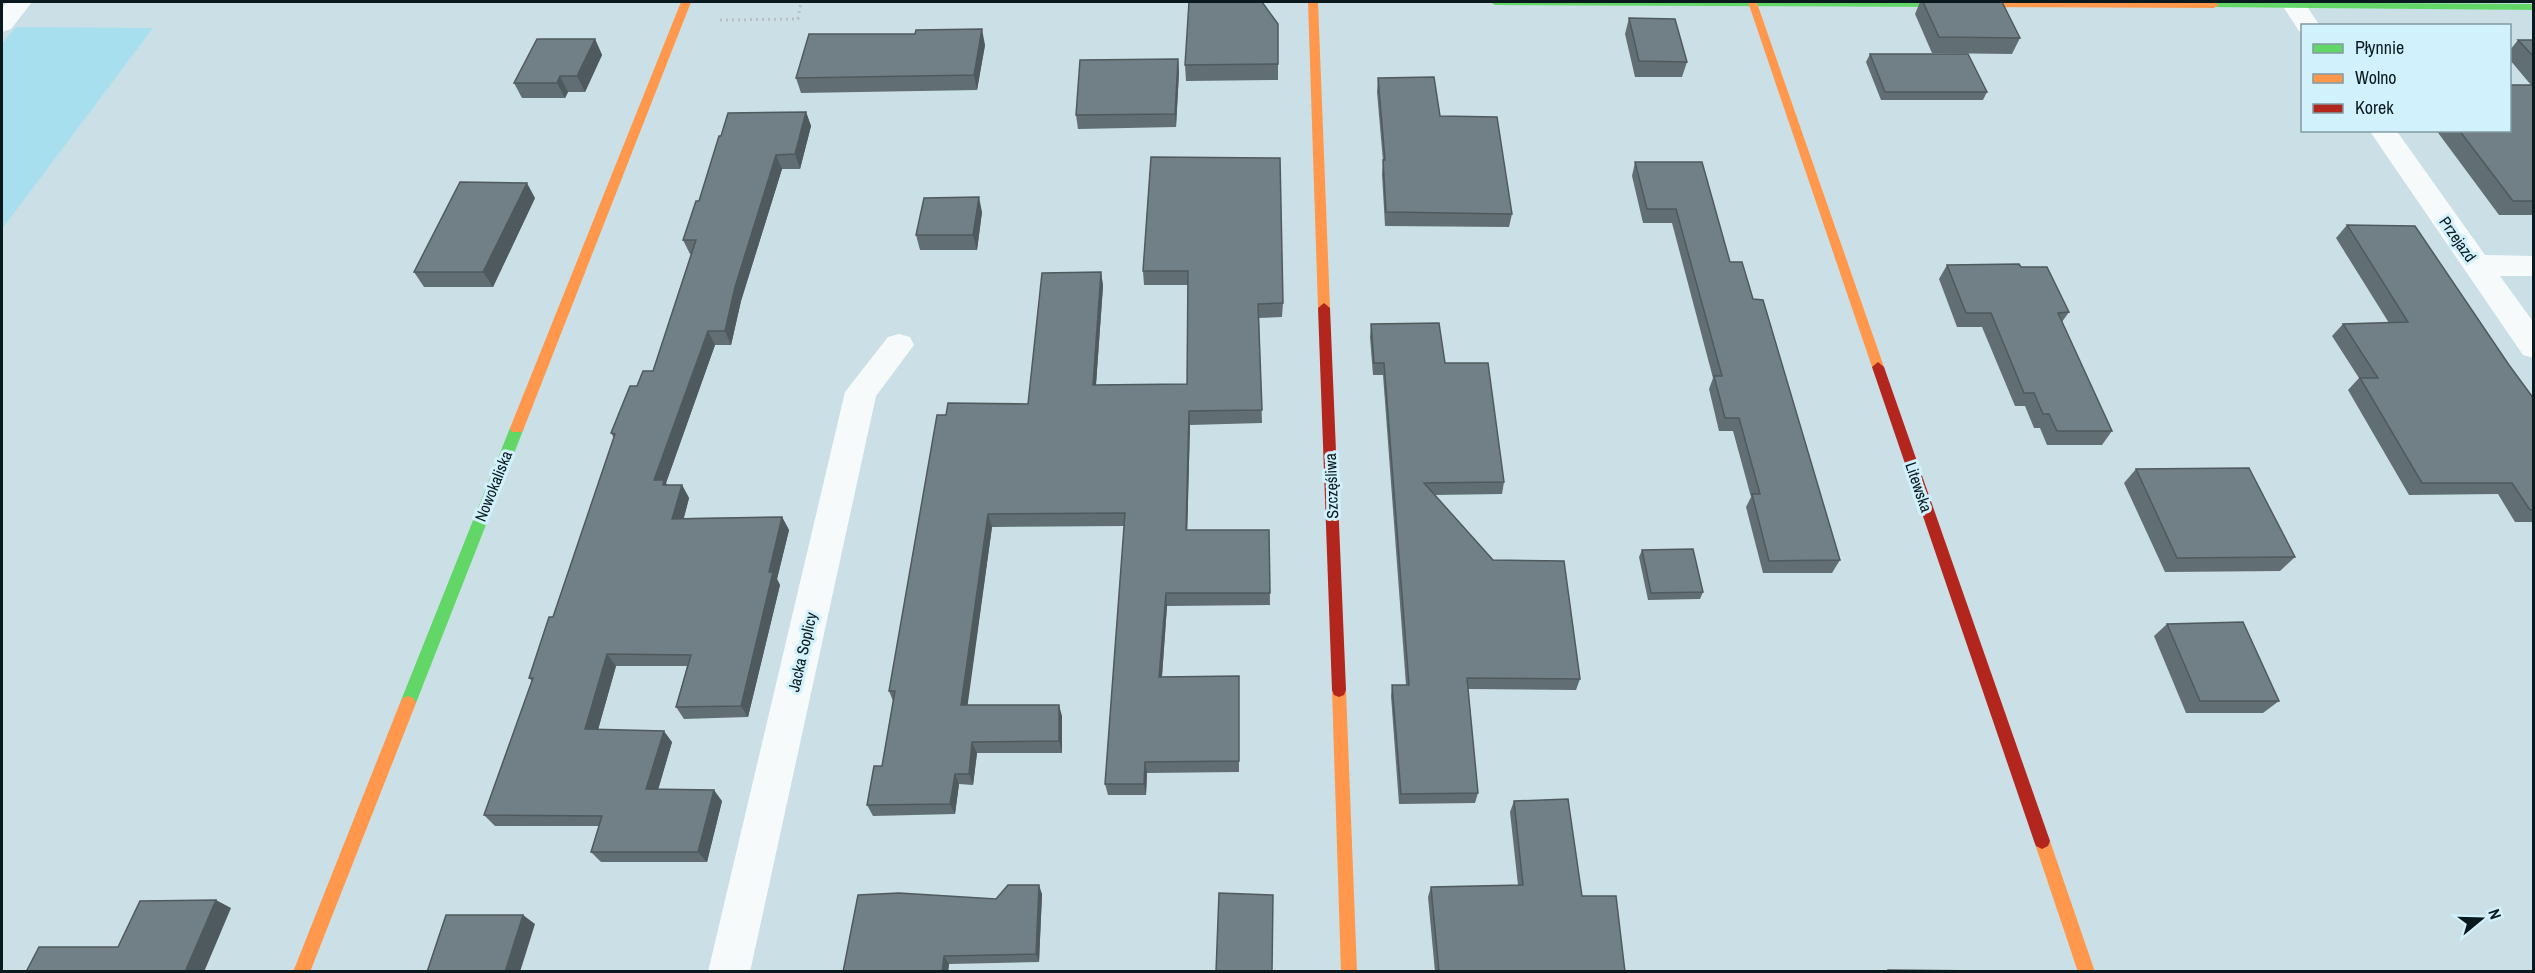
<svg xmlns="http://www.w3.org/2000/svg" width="2535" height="973" font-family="'Archivo Narrow',sans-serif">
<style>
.green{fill:#a8dfef}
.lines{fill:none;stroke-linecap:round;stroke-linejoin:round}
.path{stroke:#b8c0c3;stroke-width:3;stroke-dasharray:2 4;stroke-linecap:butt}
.street{fill:#f7fafb;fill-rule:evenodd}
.fast{fill:#63d668;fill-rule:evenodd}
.slow{fill:#ff974d;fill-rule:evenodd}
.jam{fill:#b3261e;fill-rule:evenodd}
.wall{fill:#616e73}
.shaded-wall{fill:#4f5a5e}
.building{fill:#718086;stroke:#4f5a5e;stroke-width:1.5}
.labels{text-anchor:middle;stroke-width:6;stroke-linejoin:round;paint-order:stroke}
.street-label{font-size:16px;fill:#09191d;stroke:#d1f2fc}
</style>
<rect width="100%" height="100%" fill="#cae0e6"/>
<polygon class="green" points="16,27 153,28 2,229 2,44"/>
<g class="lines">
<polyline class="path" points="720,20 798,19 801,2"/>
<g class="street">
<polygon points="7,2 32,2 11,29 2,32 2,8"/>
<polygon points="2284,2 2304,2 2320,26 2302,26 2302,32 2299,31 2282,5"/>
<polygon points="2369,130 2396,130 2485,255 2534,256 2534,276 2500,276 2534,323 2534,358 2523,355"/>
<polygon points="899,334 910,337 914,345 876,396 750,972 708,972 845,392 888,337"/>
</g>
<g class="fast">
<polygon points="1490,2 1954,2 1957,4 1952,7 1495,5"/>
<polygon points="2214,2 2534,4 2534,10 2210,7 2209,5"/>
<polygon points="517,423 524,428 416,703 413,708 408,710 403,708 400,703 510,428"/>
</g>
<g class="slow">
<polygon points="681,2 691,2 524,428 522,432 512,432 510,428"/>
<polygon points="1308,2 1318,2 1330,308 1324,313 1318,308"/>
<polygon points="1748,2 1757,3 1884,367 1882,370 1874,370 1872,367"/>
<polygon points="1950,2 2214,2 2219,5 2214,8 1952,7 1947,4"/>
<polygon points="1339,683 1344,685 1346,690 1357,972 1341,972 1332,690 1334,685"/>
<polygon points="408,696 413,698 416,703 310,972 293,972 400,703 403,698"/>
<polygon points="2042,833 2048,836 2050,841 2095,972 2078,972 2034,841 2036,836"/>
</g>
<g class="jam">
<polygon points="1324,303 1330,308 1346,690 1344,695 1339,697 1334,695 1332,690 1318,308"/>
<polygon points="1878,362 1884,367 2050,841 2048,846 2042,849 2036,846 2034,841 1872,367"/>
</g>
</g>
<g class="wall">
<polygon points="1920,2 2002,2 2020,38 2012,54 1932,53 1915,14"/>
<polygon points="1629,18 1687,62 1682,77 1635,77 1625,34"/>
<polygon points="1278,24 1278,80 1186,81 1185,65"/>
<polygon points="595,39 602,55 585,92 568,92 565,98 522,98 514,83"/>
<polygon points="2518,40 2534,40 2534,215 2499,215 2436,130 2510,130 2531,85 2510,60 2510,50"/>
<polygon points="985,45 977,90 801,93 796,78"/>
<polygon points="1870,54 1987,92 1983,100 1881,100 1866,62"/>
<polygon points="1178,59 1179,72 1176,127 1078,129 1076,115"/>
<polygon points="1378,78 1440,116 1512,214 1509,227 1385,226 1382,174 1383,161 1377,92"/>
<polygon points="806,112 811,126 800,169 782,169 741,301 731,345 715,345 666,483 667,485 682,485 689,498 684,518 782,517 789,530 777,579 780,585 748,717 684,719 676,707 687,666 616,666 598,730 672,742 658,790 722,801 707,862 601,862 591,852 599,826 495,826 484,815 532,681 529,678 553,617 614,438 611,433 637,386 653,371 691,254 690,254 683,240 699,201 721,136"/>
<polygon points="1151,157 1283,303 1282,317 1259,318 1262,423 1190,425 1187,530 1269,530 1270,605 1167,606 1162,677 1239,676 1239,772 1147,773 1146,795 1108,795 1105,784 1124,526 992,527 967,705 1062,716 1062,753 977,753 973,785 959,784 955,814 873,816 867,805 882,766 893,701 889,691 946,415 1028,404 1101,272 1103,286 1096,385 1187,384 1188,285 1144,285 1143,271"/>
<polygon points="1635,162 1730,262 1753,299 1840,560 1832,573 1763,573 1746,507 1751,497 1733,431 1719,431 1709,389 1713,378 1672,223 1643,223 1632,176"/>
<polygon points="535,198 493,287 424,287 414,272"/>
<polygon points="982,212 977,250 920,250 916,235"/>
<polygon points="2347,225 2509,365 2534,399 2534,522 2515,522 2498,494 2409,495 2348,390 2359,378 2332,336 2343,324 2389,323 2336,238"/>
<polygon points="1947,265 2021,267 2069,312 2062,322 2112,431 2102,445 2047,445 2040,428 2034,428 2025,406 2015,406 1982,327 1957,327 1939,279"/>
<polygon points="1371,324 1445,363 1504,482 1502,494 1435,495 1580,679 1576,690 1468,689 1478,793 1475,803 1399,804 1391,696 1392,685 1406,685 1383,375 1373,375 1370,337"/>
<polygon points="2136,469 2295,557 2280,571 2165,572 2124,483"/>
<polygon points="1642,550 1703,592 1700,599 1648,600 1639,557"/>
<polygon points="2167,624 2279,701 2263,713 2186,713 2154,636"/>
<polygon points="1514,801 1582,896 1625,972 1435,972 1428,897 1431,887 1518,885 1510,812"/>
<polygon points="1042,894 1039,962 949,964 948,972 843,972 996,899"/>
</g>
<g class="shaded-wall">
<polygon points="982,29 985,45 977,90 974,75"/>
<polygon points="595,39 602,55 585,92 577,76"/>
<polygon points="1178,59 1179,72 1176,127 1175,114"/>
<polygon points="560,76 568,92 565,98 557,83"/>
<polygon points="806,112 811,126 800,169 795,154"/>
<polygon points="776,155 782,169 741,301 731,345 725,331 735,287"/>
<polygon points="527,183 535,198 493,287 483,272"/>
<polygon points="979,197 982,212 977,250 973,235"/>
<polygon points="1101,272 1103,286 1095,398 1093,385"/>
<polygon points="708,331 715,345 666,483 671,493 654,480"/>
<polygon points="1189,411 1190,425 1187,543 1186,530"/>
<polygon points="682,485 689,498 680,531 672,519"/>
<polygon points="988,514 992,527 966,717 961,705"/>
<polygon points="782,517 789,530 777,579 780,585 748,717 741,706 769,572"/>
<polygon points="1166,593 1167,606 1161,689 1159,677"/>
<polygon points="607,654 616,666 595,740 585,729"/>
<polygon points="1059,705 1062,716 1062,753 1059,741"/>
<polygon points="664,731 672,742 655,800 646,789"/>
<polygon points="972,742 977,753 973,785 969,774"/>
<polygon points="1145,762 1147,773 1146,795 1144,784"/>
<polygon points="955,774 959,784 955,814 950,804"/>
<polygon points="714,790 722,801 707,862 698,852"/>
<polygon points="1039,885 1042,894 1039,962 1036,954"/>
<polygon points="216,900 231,908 204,972 185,972"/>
<polygon points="523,915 535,924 520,972 505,972"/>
<polygon points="944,956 949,964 948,972 942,972"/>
</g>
<g class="building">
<polygon points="1189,2 1262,2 1278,24 1278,64 1185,65"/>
<polygon points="1923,2 2002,2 2020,38 1939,37"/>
<polygon points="1629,18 1675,19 1687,62 1639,61"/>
<polygon points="982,29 974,75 796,78 809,34 915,34 916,30"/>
<polygon points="537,39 595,39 577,76 560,76 557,83 514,83"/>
<polygon points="2518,40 2534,40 2534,57"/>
<polygon points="1870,54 1968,54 1987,92 1885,92"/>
<polygon points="1178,59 1175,114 1076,115 1080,60"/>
<polygon points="1434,77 1440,116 1497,117 1512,214 1386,212 1383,160 1385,160 1378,78"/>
<polygon points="2510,85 2534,85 2534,201 2513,201 2459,130 2510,130"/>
<polygon points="806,112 795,154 776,155 735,287 725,331 708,331 654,480 664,480 663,485 682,485 672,519 782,517 769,572 773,572 741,706 676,707 691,655 607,654 585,729 664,731 646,789 714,790 698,852 591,852 602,816 484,815 533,678 529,678 549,617 553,617 615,434 611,433 630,386 637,386 643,371 653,371 696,240 683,240 696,201 699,201 719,136 721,136 728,113"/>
<polygon points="1151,157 1280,158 1283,303 1258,304 1262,410 1189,411 1186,530 1269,530 1270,593 1166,593 1159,677 1239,676 1239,761 1145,762 1144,784 1105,784 1125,513 988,514 961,705 1059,705 1059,741 972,742 969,774 955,774 950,804 867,805 874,766 882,766 895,691 889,691 937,415 946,415 948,403 1028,404 1042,273 1101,272 1093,385 1187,384 1188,271 1143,271"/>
<polygon points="1635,162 1702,162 1730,262 1742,262 1753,299 1763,300 1840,560 1769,561 1752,494 1760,494 1739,418 1725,418 1714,376 1722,376 1676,209 1647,209"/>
<polygon points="460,182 527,183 483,272 414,272"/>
<polygon points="979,197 973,235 916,235 924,198"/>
<polygon points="2347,225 2415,226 2509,365 2534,399 2534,510 2530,510 2512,483 2422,483 2360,378 2378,378 2343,324 2408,322"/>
<polygon points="2019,264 2021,267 2047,267 2069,312 2058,313 2112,431 2057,431 2049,414 2043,414 2034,393 2024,393 1991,313 1966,313 1947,265"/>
<polygon points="1439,323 1445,363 1488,363 1504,482 1424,483 1493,560 1564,561 1580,679 1467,678 1478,793 1401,794 1392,685 1409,685 1384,363 1374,363 1371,324"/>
<polygon points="2249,468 2295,557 2177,558 2136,469"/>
<polygon points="1693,549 1703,592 1651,593 1642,550"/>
<polygon points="2243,622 2279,701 2200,701 2167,624"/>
<polygon points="1568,799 1582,896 1616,896 1625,972 1439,972 1431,887 1523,885 1514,801"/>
<polygon points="1008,885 1039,885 1036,954 944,956 942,972 843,972 858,895 899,893 996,899"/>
<polygon points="1219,893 1273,895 1272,972 1216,972"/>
<polygon points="216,900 185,972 26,972 39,947 118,947 140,901"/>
<polygon points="446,915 523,915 505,972 427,972"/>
<polygon points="1888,970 1987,971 1987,972 1888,972"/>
</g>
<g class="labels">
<g class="street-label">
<text transform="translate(2458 239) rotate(55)" y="6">Przejazd</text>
<text transform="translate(493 486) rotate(-68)" y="6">Nowokaliska</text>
<text transform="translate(1331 486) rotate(-92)" y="6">Szczęśliwa</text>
<text transform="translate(1919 487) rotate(71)" y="6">Litewska</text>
<text transform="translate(802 652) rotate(-77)" y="6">Jacka Soplicy</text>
</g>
</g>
<rect width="2535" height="973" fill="none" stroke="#09191d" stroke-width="6"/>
<rect x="2301" y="24" width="210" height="108" fill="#d1f2fc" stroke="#819ba3" stroke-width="1.5"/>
<rect x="2313" y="44" width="30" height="9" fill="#63d668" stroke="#819ba3" stroke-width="1.5"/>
<text x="2355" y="54" font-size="18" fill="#09191d">Płynnie</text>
<rect x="2313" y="74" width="30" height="9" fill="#ff974d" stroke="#819ba3" stroke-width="1.5"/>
<text x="2355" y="84" font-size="18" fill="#09191d">Wolno</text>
<rect x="2313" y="104" width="30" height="9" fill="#b3261e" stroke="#819ba3" stroke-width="1.5"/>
<text x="2355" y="114" font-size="18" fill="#09191d">Korek</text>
<g transform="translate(2481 919) rotate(71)" stroke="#d1f2fc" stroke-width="4.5" paint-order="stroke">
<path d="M0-4.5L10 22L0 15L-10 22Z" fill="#09191d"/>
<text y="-9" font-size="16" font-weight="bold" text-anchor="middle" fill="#09191d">N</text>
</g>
</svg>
